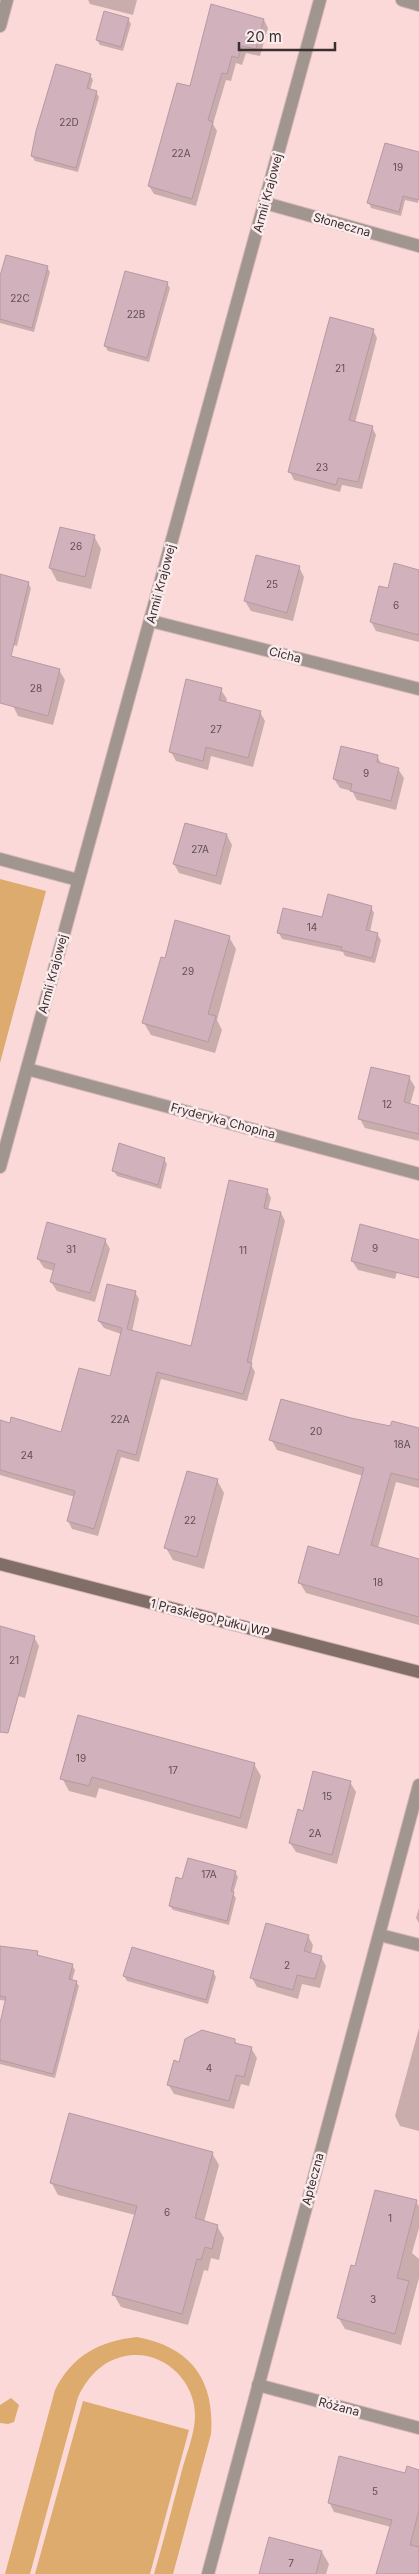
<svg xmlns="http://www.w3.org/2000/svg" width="419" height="2574" font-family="Inter,sans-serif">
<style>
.green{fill:#dcab6d}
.shadow{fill:#0003}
.building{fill:#d0b1bc;stroke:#b699a3}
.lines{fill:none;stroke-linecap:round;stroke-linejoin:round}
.street-casing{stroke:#d5b7b6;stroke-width:14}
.secondary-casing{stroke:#d5b7b6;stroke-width:14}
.street{stroke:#a1958f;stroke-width:12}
.secondary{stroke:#816f67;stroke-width:12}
.labels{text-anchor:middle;stroke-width:5;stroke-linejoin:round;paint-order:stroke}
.number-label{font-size:10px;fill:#604f52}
.street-label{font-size:12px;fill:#3b2e2e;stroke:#faecec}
</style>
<rect width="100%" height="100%" fill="#fbd9d8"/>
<g class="green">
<polygon points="0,879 46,891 0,1063"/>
<path d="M137,2337c54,10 78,43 74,97l-38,140h-19c10,-35 19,-69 28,-104 5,-18 13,-37 13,-55 0,-33 -29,-62 -62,-60 -27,2 -44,19 -55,42l-48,177h-25l50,-184c17,-34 44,-49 82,-53z"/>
<polygon points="11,2398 19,2405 14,2422 8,2424 0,2423 0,2405"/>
<polygon points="83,2401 189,2430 150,2574 35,2574"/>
</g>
<g class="shadow">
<polygon points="88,0 137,0 133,15 90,4"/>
<polygon points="128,19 131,24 123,51 100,45 97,40"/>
<polygon points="264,20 268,28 260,56 246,53 242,65 236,63 231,81 226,80 213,124 217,131 196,206 154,194 149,186 191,88"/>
<polygon points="90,75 93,80 90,90 96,92 99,97 78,172 35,161 32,156"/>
<polygon points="419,154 418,203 405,200 401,216 371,208 369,203"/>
<polygon points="47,267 50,272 34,332 0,323 0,281"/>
<polygon points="167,283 170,288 149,362 108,351 105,346"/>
<polygon points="373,330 377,338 355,423 372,427 376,435 362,489 342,485 340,492 294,480 290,472"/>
<polygon points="60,528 94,536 101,549 91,589 57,581 50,568"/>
<polygon points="299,567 304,577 293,621 251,611 245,601"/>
<polygon points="419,571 419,642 376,631 371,622 388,589"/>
<polygon points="0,575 28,583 31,588 17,646 0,641"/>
<polygon points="59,670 65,680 53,725 18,716 13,706"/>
<polygon points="221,690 227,699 226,703 260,712 265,721 253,767 211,756 208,770 176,761 171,752"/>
<polygon points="377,756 382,765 398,769 404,778 396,810 357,800 352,791 340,788 334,779"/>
<polygon points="186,824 227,835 232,845 221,885 179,873 174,864"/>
<polygon points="371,907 374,913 370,932 377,934 381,940 375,963 345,956 343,952 282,939 279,933 323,918"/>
<polygon points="229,937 236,949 217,1020 222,1030 215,1053 151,1035 144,1023 166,959"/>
<polygon points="409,1077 415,1087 410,1105 419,1107 419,1141 365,1128 360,1119"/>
<polygon points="164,1159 167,1164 161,1189 117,1176 114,1171"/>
<polygon points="267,1190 271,1198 268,1210 281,1213 285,1221 251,1365 255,1372 247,1401 161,1379 139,1462 121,1457 98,1536 72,1529 68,1521 75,1497 0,1475 0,1421 62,1433 111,1378 121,1334 104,1328 99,1321 135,1292 139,1299 132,1332 191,1347"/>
<polygon points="105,1240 110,1249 95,1302 57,1291 51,1282 54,1271 44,1268 38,1259"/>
<polygon points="405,1246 395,1279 358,1270 352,1261"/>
<polygon points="351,1420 391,1427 419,1429 419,1488 396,1482 378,1548 419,1560 419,1625 306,1593 300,1583 340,1556 363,1476 277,1450 271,1439"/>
<polygon points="217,1480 224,1493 204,1569 173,1560 166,1548"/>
<polygon points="0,1628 34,1637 39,1646 25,1698 0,1691"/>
<polygon points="254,1764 261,1776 247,1829 99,1788 96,1798 69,1791 62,1778"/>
<polygon points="350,1782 356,1792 337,1864 296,1852 290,1843 304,1812"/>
<polygon points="235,1872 238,1877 233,1894 236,1898 229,1925 173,1910 170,1906 183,1880"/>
<polygon points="419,1908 419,1923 416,1918"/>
<polygon points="308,1936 313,1945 311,1954 321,1957 326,1966 320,1988 302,1984 298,1999 257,1987 252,1978"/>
<polygon points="0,1947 37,1952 39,1957 72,1965 75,1970 72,1981 76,1982 79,1986 55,2078 0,2064 0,2028 7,2001 0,2000"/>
<polygon points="213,1972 216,1977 208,2004 127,1981 124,1976"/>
<polygon points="419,2028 419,2131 400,2126 395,2116"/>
<polygon points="234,2040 237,2045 251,2048 257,2058 249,2086 241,2084 234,2109 174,2094 168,2084 180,2063"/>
<polygon points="212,2153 219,2165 204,2222 217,2226 224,2238 219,2260 211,2258 208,2271 204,2270 188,2325 121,2307 114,2295 135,2215 58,2195 51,2182"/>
<polygon points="416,2202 419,2206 419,2228 412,2253 419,2259 419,2278 401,2345 345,2329 338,2317 356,2268"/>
<polygon points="419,2480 419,2574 378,2574 391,2527 334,2512 329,2502"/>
<polygon points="322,2552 329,2564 326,2574 260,2574"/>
</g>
<g class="building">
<polygon points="211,4 264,19 256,49 242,46 238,58 232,56 227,74 222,73 208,120 213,122 192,199 148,186 177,83 190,86"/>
<polygon points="104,11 129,18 121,47 96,40"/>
<polygon points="56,64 91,74 87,88 97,91 76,168 31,156 36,131"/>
<polygon points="385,143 419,152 419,200 403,196 399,212 367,203"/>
<polygon points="6,255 48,266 32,328 0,319 0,276"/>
<polygon points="125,271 168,282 147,358 104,346"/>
<polygon points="330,317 374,329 349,420 373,426 358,482 338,478 336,485 288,472"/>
<polygon points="60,527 95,535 85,577 49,568"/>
<polygon points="256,555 300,566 287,613 244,601"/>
<polygon points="394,563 419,570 419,635 370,622 379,586 388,588"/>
<polygon points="0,574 29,582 11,656 60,669 48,716 0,703"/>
<polygon points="186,679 222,688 219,700 261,711 248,758 206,747 203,761 169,752"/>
<polygon points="341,746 378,755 377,762 399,768 391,801 350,791 352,784 333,779"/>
<polygon points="185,823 227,834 216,876 173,864"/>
<polygon points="328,894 372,906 366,930 378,933 372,958 341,950 342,947 277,933 283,908 322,917"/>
<polygon points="175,920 230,936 208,1014 216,1016 208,1042 142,1023 161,957 165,958"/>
<polygon points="371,1067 410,1076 404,1102 419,1106 419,1134 358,1119"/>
<polygon points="119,1143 165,1158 158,1185 112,1171"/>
<polygon points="229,1180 268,1189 264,1208 281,1212 247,1362 252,1363 243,1394 157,1372 136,1455 118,1450 94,1529 67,1521 75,1491 0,1470 0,1420 10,1423 11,1417 61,1432 79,1368 110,1376 122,1328 98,1321 107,1284 136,1291 127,1329 191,1346"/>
<polygon points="47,1222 106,1239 90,1293 50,1282 55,1264 37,1259"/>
<polygon points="360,1224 419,1240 419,1278 351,1261"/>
<polygon points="281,1399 351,1418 390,1426 392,1421 419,1428 419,1480 391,1473 371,1545 419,1559 419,1617 298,1583 308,1546 339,1555 364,1468 269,1440"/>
<polygon points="187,1471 218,1479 197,1557 164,1548"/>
<polygon points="0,1626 35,1636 8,1733 0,1732"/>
<polygon points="78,1715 255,1763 240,1818 92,1777 89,1786 60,1779"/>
<polygon points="313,1771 351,1781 332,1855 289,1843 298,1809 303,1811"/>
<polygon points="188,1858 236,1871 231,1891 234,1892 227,1921 169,1906 176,1877 182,1879"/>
<polygon points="266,1923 309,1935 304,1951 322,1956 315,1979 297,1975 293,1990 250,1978"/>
<polygon points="0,1946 38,1951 37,1955 73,1964 69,1979 77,1981 53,2074 0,2060 0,2023 6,1997 0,1996"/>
<polygon points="132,1947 214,1971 206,2000 123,1976"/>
<polygon points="202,2030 235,2039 235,2043 252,2047 244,2077 236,2075 229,2101 167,2085 174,2060 179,2062 185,2039"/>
<polygon points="69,2113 213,2152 195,2218 218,2225 212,2249 205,2247 201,2260 197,2259 182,2314 112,2295 137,2206 50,2183"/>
<polygon points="375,2190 417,2200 397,2278 409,2281 395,2334 337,2318 351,2265 355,2266"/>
<polygon points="339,2456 405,2473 407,2466 419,2470 419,2510 410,2545 419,2547 419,2574 376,2574 392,2520 328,2503"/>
<polygon points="269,2537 322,2551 316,2574 259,2574"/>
</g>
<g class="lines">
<g class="street-casing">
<g id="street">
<polyline points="402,0 419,5"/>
<polyline points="0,26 7,0"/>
<polyline points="265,203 419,246"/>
<polyline points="151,621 419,689"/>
<polyline points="0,859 78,880"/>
<polyline points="27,1069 419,1174"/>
<polyline points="0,1167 320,0"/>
<polyline points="380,1935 419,1945"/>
<polyline points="258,2385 419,2428"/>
<polyline points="208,2574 419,1785"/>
</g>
</g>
<g class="secondary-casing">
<polyline id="secondary" points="0,1564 419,1672"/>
</g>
<use href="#street" class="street"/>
<use href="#secondary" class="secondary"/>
</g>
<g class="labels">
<g class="number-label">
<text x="69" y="126">22D</text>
<text x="181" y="157">22A</text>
<text x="398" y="171">19</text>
<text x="20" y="302">22C</text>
<text x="136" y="318">22B</text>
<text x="340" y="372">21</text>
<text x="322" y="471">23</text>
<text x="76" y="550">26</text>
<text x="272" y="588">25</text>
<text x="396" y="609">6</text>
<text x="36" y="692">28</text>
<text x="216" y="733">27</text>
<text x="366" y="777">9</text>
<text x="200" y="853">27A</text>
<text x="312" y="931">14</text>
<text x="188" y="975">29</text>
<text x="387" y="1108">12</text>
<text x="375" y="1252">9</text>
<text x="71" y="1253">31</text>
<text x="243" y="1254">11</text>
<text x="120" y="1423">22A</text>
<text x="316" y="1435">20</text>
<text x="402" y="1448">18A</text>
<text x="27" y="1459">24</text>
<text x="190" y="1524">22</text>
<text x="378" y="1586">18</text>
<text x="14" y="1664">21</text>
<text x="81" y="1762">19</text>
<text x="173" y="1774">17</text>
<text x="327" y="1800">15</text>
<text x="315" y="1837">2A</text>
<text x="209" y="1878">17A</text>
<text x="287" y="1969">2</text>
<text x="209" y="2072">4</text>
<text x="167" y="2216">6</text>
<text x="390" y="2222">1</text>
<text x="373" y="2303">3</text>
<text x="375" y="2495">5</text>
<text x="291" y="2567">7</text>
</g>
<g class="street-label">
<text transform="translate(268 193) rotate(-75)" y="4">Armii Krajowej</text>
<text transform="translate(342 225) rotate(16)" y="4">Słoneczna</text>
<text transform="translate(161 584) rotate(-75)" y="4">Armii Krajowej</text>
<text transform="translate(285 655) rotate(14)" y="4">Cicha</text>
<text transform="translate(53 974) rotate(-75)" y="4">Armii Krajowej</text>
<text transform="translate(223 1121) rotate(15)" y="4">Fryderyka Chopina</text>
<text transform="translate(210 1618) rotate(14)" y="4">1 Praskiego Pułku WP</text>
<text transform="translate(313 2179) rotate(-75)" y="4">Apteczna</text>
<text transform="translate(339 2407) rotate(15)" y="4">Różana</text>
</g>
</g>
<path d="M239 42v8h96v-8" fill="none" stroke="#3b2e2e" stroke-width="2.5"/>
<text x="246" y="42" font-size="15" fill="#3b2e2e" stroke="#faecec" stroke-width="4" paint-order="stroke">20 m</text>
</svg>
